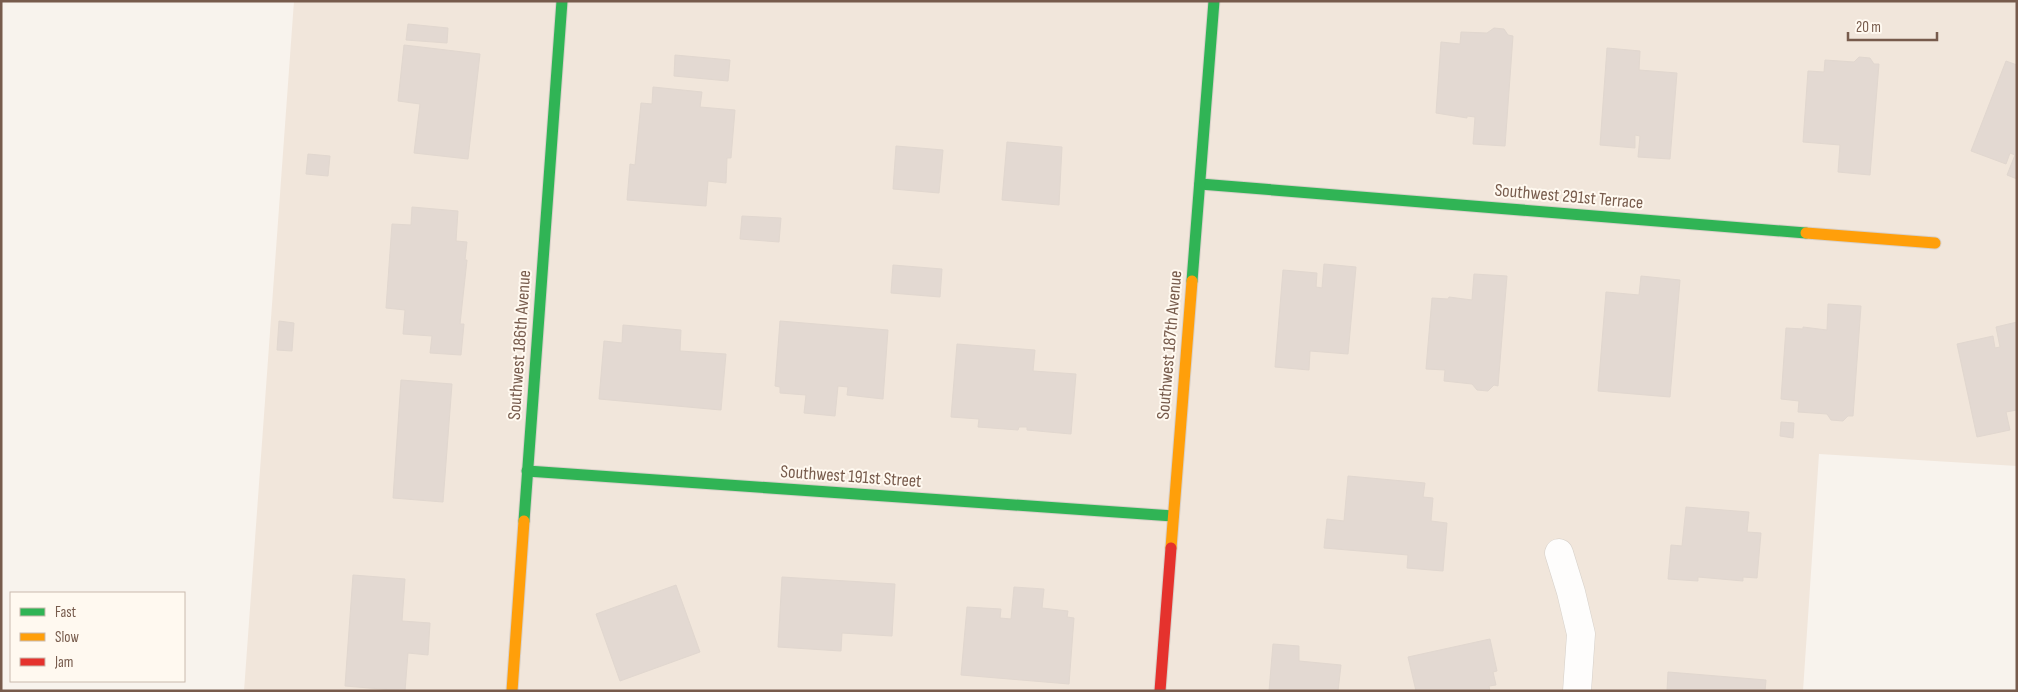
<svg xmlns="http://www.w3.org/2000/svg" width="2018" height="692" font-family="'Sofia Sans Condensed',sans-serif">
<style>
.residential{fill:#f1e6db}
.building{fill:#e3d9d2;stroke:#e1d7cf}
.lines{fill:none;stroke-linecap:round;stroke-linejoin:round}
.street-casing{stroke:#d5cfc8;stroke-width:29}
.fast-casing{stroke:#d8d0c9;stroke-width:13}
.slow-casing{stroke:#d8d0c9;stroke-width:13}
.jam-casing{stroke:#d8d0c9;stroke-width:13}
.street{stroke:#fefdfc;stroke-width:28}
.fast{stroke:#30b455;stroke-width:11}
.slow{stroke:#ff9f0a;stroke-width:11}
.jam{stroke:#e5322d;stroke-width:11}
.labels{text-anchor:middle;stroke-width:4;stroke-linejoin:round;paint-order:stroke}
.street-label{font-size:18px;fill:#775b4c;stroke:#fff9f0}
</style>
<rect width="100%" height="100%" fill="#f8f3ed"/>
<polygon class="residential" points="294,1 2017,1 2017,466 1819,454 1803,691 244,691"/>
<g class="building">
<polygon points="408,24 448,28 447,43 406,40"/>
<polygon points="1494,28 1504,29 1508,35 1513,36 1505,146 1473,144 1475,117 1467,116 1467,118 1436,113 1441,42 1460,44 1461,32 1487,33"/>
<polygon points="404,45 480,54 468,159 414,153 420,104 398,101"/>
<polygon points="1607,48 1640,51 1639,70 1677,73 1670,159 1638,157 1640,136 1635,135 1635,148 1600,145"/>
<polygon points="675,55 730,60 728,81 674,76"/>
<polygon points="1859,57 1870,58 1874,64 1879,64 1870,175 1838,172 1840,145 1803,142 1808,71 1824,72 1825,60 1854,62"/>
<polygon points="2006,61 2017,65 2017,179 2007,175 2015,155 2010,153 2006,164 1971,151"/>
<polygon points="653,87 702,92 700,107 735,110 731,158 727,158 726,183 708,181 706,206 627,200 630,164 635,165 641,103 652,104"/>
<polygon points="1007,142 1062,147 1059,205 1002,200"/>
<polygon points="896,146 943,150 939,193 893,189"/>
<polygon points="308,154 330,156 328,176 306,174"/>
<polygon points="412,207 458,211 456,241 467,242 465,260 467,260 460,324 464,324 461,355 430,353 432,336 403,334 405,310 386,308 392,224 411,225"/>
<polygon points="742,216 781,218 779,242 740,239"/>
<polygon points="1324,264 1356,267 1348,354 1310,351 1309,370 1275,367 1283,270 1317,273 1316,287 1322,288"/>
<polygon points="893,265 942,269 940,297 891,293"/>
<polygon points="1474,274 1507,276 1498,386 1494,385 1488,391 1477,390 1472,384 1444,381 1445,370 1426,369 1432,298 1448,299 1449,297 1472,300"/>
<polygon points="1641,276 1680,280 1670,397 1598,391 1606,292 1639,295"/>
<polygon points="1828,304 1861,306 1853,416 1848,416 1843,421 1831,420 1827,414 1798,412 1799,401 1781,399 1786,328 1803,329 1803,327 1827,330"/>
<polygon points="279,321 294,323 292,351 277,350"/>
<polygon points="780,321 888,330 883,399 847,395 848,387 838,386 835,416 804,413 806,395 780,393 780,387 775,386"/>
<polygon points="2017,322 2017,410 2006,412 2010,430 1977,437 1957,344 1993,336 1995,348 2000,347 1996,327"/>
<polygon points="623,325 681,330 680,351 726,354 721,410 599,399 604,341 622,343"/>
<polygon points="957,344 1035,350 1033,371 1076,374 1071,434 1027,430 1027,427 1019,427 1018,430 978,427 979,419 951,417"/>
<polygon points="401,380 452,384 443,502 393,498"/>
<polygon points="1781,422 1794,423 1793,438 1780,436"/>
<polygon points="1348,476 1425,483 1423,497 1433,498 1431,521 1447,523 1443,571 1407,568 1408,555 1324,548 1327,519 1344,521"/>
<polygon points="1686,507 1749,512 1747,532 1761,533 1757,578 1743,577 1743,581 1698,577 1698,581 1668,579 1671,545 1682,546"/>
<polygon points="353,575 405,579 402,621 430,623 428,655 408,653 405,691 345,686"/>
<polygon points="782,577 895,584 892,636 842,633 841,651 778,647"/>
<polygon points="676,585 700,652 620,681 596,614"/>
<polygon points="1014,587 1044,589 1042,608 1068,611 1067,617 1074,618 1069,684 961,675 967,607 1001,609 1000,618 1011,619"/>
<polygon points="1490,639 1497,671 1493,672 1496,685 1489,686 1490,691 1416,691 1408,657"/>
<polygon points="1273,644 1299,646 1299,661 1341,665 1338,691 1269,691"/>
<polygon points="1668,672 1766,680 1765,691 1667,691"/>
</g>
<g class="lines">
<g class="street-casing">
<polyline id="street" points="1559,553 1571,592 1581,634 1577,691"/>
</g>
<g class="fast-casing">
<g id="fast">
<polyline points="1200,184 1806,233"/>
<polyline points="1192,281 1214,1"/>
<polyline points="527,471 1173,516"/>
<polyline points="524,521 562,1"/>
</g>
</g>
<g class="slow-casing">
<g id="slow">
<polyline points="1806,233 1935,243"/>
<polyline points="1171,548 1192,281"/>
<polyline points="512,691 524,521"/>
</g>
</g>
<g class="jam-casing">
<polyline id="jam" points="1160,691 1171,548"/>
</g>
<use href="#street" class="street"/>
<use href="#fast" class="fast"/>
<use href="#slow" class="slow"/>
<use href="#jam" class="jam"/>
</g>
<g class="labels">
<g class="street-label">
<text transform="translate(1569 196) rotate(5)" y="6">Southwest 291st Terrace</text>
<text transform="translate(519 345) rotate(-86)" y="6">Southwest 186th Avenue</text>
<text transform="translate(1169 345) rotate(-85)" y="6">Southwest 187th Avenue</text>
<text transform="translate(851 476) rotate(4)" y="6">Southwest 191st Street</text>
</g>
</g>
<rect width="2018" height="692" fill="none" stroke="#775b4c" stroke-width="5"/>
<rect x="10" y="592" width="175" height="90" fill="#fff9f0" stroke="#c9baae"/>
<rect x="20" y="608" width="25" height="8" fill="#30b455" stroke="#c9baae"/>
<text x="55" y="617" font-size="15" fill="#775b4c">Fast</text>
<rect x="20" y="633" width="25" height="8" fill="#ff9f0a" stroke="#c9baae"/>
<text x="55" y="642" font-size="15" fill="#775b4c">Slow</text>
<rect x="20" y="658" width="25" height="8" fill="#e5322d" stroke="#c9baae"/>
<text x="55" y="667" font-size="15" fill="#775b4c">Jam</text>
<path d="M1848 32v8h89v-8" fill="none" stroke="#775b4c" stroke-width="2.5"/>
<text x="1856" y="32" font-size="15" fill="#775b4c" stroke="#fff9f0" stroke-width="4" paint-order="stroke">20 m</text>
</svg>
